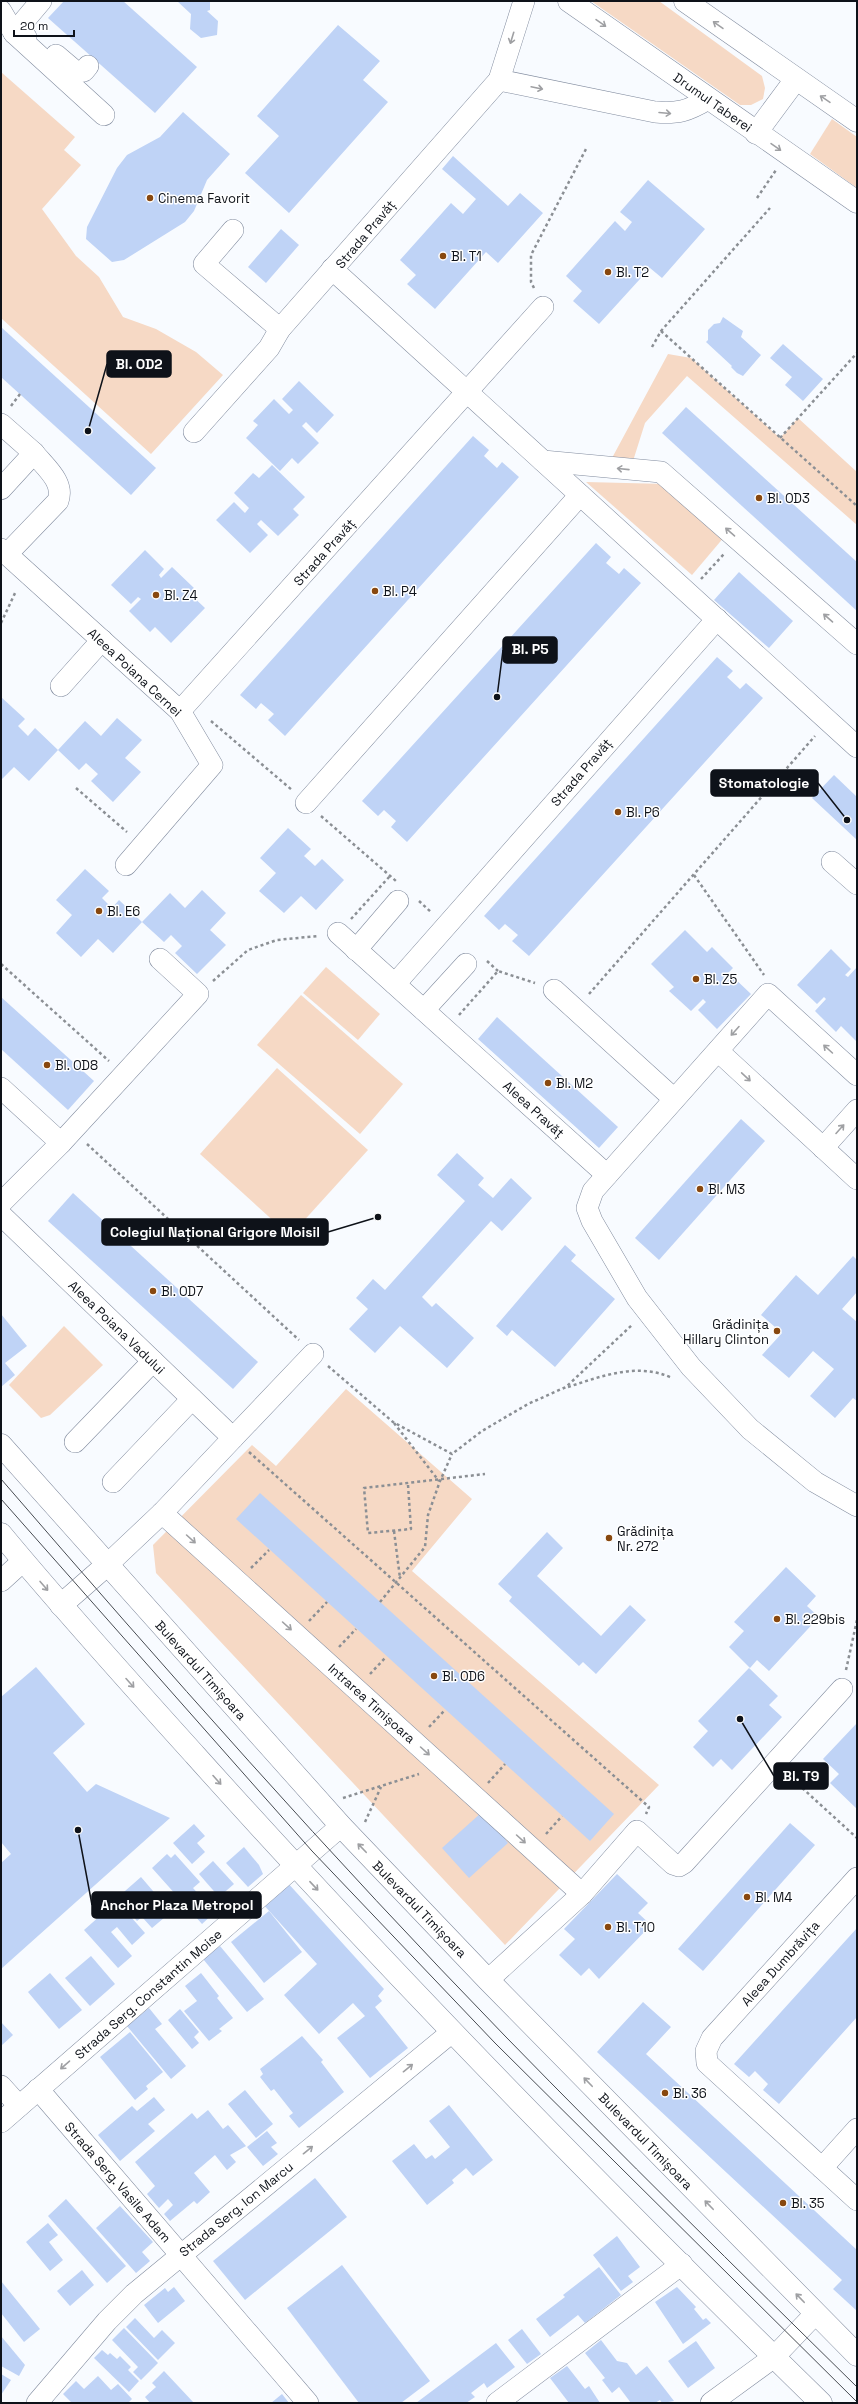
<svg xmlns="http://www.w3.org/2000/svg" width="858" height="2404" font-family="'Space Grotesk',sans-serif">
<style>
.green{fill:#f6d9c5}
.building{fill:#bfd3f6}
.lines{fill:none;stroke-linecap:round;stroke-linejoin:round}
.minor-casing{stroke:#828c9f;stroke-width:22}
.major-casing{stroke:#828c9f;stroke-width:23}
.path{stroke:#8b8f94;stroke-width:2.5;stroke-dasharray:3 3;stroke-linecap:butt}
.minor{stroke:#fff;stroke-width:21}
.major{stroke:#fff;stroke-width:22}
.tram{stroke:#484c52;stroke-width:1}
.oneway{stroke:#9fa0a3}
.poi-dot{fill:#88480f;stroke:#fff;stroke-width:1.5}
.labels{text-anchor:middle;stroke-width:3;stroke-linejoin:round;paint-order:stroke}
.street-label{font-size:13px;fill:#0e1219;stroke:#fff}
.poi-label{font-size:13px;fill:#0e1219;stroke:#fff;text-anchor:start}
.leader{fill:none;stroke:#0e1219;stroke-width:1.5}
.callout-dot{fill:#0e1219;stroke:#fff;stroke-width:1.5}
.callout{fill:#0e1219;stroke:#0e1219;stroke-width:1.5}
.callout-label{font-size:14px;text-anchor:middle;font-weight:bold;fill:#fff}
</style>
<rect width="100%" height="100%" fill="#f8fbff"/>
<g class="green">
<polygon points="591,1 659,1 762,76 765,88 763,99 751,105 740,105"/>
<polygon points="1,72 75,137 64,150 81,165 42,209 76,256 99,277 123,317 156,329 196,352 223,375 151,454 1,318"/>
<polygon points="832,119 857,137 857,188 810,154"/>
<polygon points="668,354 691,358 780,438 798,418 857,472 857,525 687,376 645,423 633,461 612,458"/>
<polygon points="586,482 666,484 725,536 692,575"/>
<polygon points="326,967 380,1014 358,1040 303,993"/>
<polygon points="301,995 403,1084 360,1134 257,1045"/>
<polygon points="277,1068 368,1150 290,1236 200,1154"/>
<polygon points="64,1326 103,1365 50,1415 41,1418 9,1385"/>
<polygon points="346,1389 472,1499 412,1571 659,1785 505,1945 156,1573 153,1545 252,1445 276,1466"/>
</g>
<g class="building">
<polygon points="64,1 123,1 197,67 155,113 48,18"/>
<polygon points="177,1 210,1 210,10 207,11 218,21 217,35 201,38 190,29 191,14"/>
<polygon points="338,25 380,61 363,80 388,102 289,213 245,173 279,136 257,116"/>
<polygon points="183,112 230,154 207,180 194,211 185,222 124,260 112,262 86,239 87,227 117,168 127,155 160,137"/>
<polygon points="453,156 508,206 520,193 543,213 498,263 486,252 435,309 407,284 416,275 400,260 451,203 463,214 476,199 442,169"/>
<polygon points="648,180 705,229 662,278 650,268 599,324 573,301 582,291 566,276 615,221 625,231 632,222 620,212"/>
<polygon points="281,229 299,245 266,283 248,267"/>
<polygon points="723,317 743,331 741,337 761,355 743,376 737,373 731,367 732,366 706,342 708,340 708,330 714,324 720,323"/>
<polygon points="1,327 156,468 131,495 1,377"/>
<polygon points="783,344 823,379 803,401 785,385 792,377 770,358"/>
<polygon points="299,381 334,415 317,433 306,422 302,426 319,443 298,464 292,458 280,471 246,438 258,425 253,421 274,399 289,414 293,410 282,399"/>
<polygon points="686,407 857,562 857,611 662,433"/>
<polygon points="473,436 489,450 484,456 497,468 502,462 519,477 285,736 268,720 274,714 261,703 256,709 240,695"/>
<polygon points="272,465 305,497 293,509 299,515 278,536 261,520 257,524 268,535 250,553 216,520 234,502 245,513 249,508 234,493 253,473 259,478"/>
<polygon points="596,543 611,557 606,563 619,574 624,568 641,583 407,842 391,827 396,821 384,810 378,816 362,801"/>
<polygon points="145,550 164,569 159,575 161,578 172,567 194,588 189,593 205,608 171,643 155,627 150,632 129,611 141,599 138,597 131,604 111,585"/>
<polygon points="739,572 793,621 769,648 714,600"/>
<polygon points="717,657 733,671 727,677 740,689 746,683 763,698 529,956 512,941 518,935 505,924 499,930 484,916"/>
<polygon points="1,697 25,719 18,726 28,736 35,728 58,750 29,781 14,767 1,780"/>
<polygon points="117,718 142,740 125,758 141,772 113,802 91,781 98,774 86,763 79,770 58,750 85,721 101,736"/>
<polygon points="834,775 857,797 857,840 812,798"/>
<polygon points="288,828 311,849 304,856 315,866 322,859 344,880 316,910 301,896 284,913 259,891 276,873 260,858"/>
<polygon points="85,869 109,891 102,898 112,908 119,900 142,922 170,893 185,908 202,890 226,913 210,930 226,945 197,974 175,953 182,946 171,935 164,942 142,922 113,953 98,939 81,957 56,933 72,915 56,900"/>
<polygon points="685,930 707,952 712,947 733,968 723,978 727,981 732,976 751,994 717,1029 698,1010 706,1002 703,999 691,1011 669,991 674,987 651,964"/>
<polygon points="831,949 851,969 845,975 848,977 857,967 857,1042 841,1026 836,1032 815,1011 826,999 824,997 817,1004 797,985"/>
<polygon points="1,997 94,1081 68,1110 1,1049"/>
<polygon points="497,1017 618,1127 599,1148 478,1039"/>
<polygon points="741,1119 765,1141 659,1260 635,1238"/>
<polygon points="457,1153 484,1178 478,1185 493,1198 511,1178 532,1198 502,1231 491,1221 422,1297 432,1307 436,1303 474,1338 447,1368 400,1326 375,1353 349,1329 368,1309 356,1298 373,1279 385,1290 465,1201 437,1175"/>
<polygon points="73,1193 258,1362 233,1389 48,1221"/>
<polygon points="565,1245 576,1255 571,1261 615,1299 555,1367 512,1330 507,1336 496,1326"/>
<polygon points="853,1256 857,1260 857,1292 842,1309 857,1322 857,1401 853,1398 835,1418 810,1396 834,1369 813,1351 789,1378 762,1355 782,1333 761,1315 796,1275 818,1295"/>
<polygon points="1,1314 27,1346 5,1363 15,1375 1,1387"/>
<polygon points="260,1493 614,1814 590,1841 236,1519"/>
<polygon points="547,1532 563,1548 537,1576 601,1636 630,1605 646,1620 596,1674 583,1662 579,1666 509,1601 512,1597 498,1584"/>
<polygon points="786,1567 816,1596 807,1606 819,1617 769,1671 757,1660 750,1668 729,1647 744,1631 734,1622"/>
<polygon points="36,1667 85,1724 53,1753 87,1792 96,1784 170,1818 1,1969 1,1863 11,1854 1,1842 1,1697"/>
<polygon points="749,1668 778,1696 769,1705 782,1717 732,1770 721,1759 713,1767 693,1747 708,1731 698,1721"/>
<polygon points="857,1723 857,1809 830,1783 839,1774 823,1759"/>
<polygon points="481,1813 507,1837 505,1839 508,1843 469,1878 442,1848"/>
<polygon points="790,1823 815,1845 703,1971 678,1949"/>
<polygon points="194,1824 205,1836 197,1843 205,1852 192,1864 173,1843"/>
<polygon points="244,1847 259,1865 263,1874 248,1887 226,1863"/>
<polygon points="167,1854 171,1858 175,1854 200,1882 193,1888 215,1912 202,1924 152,1868"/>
<polygon points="213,1861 234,1884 219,1897 199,1874"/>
<polygon points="617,1874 648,1903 638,1913 651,1925 599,1979 589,1968 581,1976 559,1955 575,1939 564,1929"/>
<polygon points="141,1877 159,1898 164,1893 177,1907 152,1928 142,1917 137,1921 117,1898"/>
<polygon points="286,1881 384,1989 378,1996 382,2001 375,2007 408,2048 370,2078 337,2038 365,2016 353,2003 319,2034 284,1995 317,1964 262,1903"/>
<polygon points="117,1901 145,1933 132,1945 117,1927 111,1932 132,1956 118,1968 84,1930"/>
<polygon points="269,1911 302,1952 264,1983 231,1942"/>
<polygon points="857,1928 857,2017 779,2104 763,2090 768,2084 755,2071 749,2077 734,2064"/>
<polygon points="220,1946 264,1999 247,2012 203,1959"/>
<polygon points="91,1956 115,1984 90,2006 65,1978"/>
<polygon points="50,1973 82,2010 59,2029 28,1992"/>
<polygon points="201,1973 219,1996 217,1998 233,2018 219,2029 222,2031 209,2041 184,2011 197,2001 185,1986"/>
<polygon points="643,2002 671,2027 646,2054 857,2250 857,2311 833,2289 842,2280 597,2052"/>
<polygon points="149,2008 162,2024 155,2029 186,2066 171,2079 127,2026"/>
<polygon points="180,2009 199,2032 194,2037 199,2043 192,2049 168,2020"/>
<polygon points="1,2022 13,2035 1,2046"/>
<polygon points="130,2032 163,2072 146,2086 148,2089 135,2100 100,2057"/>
<polygon points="302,2036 323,2060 321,2062 344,2092 299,2128 289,2116 293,2113 274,2089 271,2091 260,2077 263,2074 260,2069"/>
<polygon points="245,2090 273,2124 256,2138 228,2104"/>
<polygon points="154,2097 165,2110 148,2124 155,2131 120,2161 98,2135 132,2106 137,2111"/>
<polygon points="449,2105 493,2160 473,2176 466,2168 452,2180 454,2183 427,2205 392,2161 414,2144 426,2159 432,2155 435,2159 450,2147 429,2121"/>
<polygon points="208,2110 223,2129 228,2125 246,2146 230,2155 236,2162 227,2170 215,2155 194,2173 210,2192 197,2204 194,2201 170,2221 164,2214 173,2205 168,2199 159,2208 147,2194 155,2186 135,2162 192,2113 197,2119"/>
<polygon points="267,2131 277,2143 271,2147 278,2154 263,2166 247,2147"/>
<polygon points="315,2178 347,2217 245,2300 213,2261"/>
<polygon points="66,2199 126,2266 107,2283 48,2216"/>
<polygon points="120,2206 153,2242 142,2252 150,2261 136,2273 96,2228"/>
<polygon points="48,2223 58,2235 49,2242 63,2260 50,2271 26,2242"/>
<polygon points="617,2236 640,2267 628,2276 633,2282 621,2291 593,2255"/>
<polygon points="342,2265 430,2381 401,2403 359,2403 287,2308"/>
<polygon points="599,2267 621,2295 585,2323 578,2315 550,2337 536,2319 565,2297 563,2295"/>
<polygon points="82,2270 94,2285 70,2306 57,2291"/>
<polygon points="1,2281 40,2329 24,2342 1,2313"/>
<polygon points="174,2287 185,2301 158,2323 144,2305 165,2288 168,2292"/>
<polygon points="677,2287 696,2307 694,2309 703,2320 706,2318 711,2323 683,2344 655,2302"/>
<polygon points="135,2318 154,2338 162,2330 175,2343 158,2360 126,2327"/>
<polygon points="124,2328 158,2363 141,2380 133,2372 138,2367 112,2340"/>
<polygon points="522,2329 541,2354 527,2364 508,2340"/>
<polygon points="1,2336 25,2365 19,2376 1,2366"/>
<polygon points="601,2340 617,2361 627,2363 636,2375 647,2366 674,2401 662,2403 660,2400 655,2403 631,2403 619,2387 612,2393 602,2380 605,2378 585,2353"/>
<polygon points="696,2341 715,2368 688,2388 668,2361"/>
<polygon points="496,2343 515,2367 487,2388 484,2383 471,2393 475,2397 466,2403 416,2403"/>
<polygon points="102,2350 108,2355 110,2353 117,2359 120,2356 131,2367 128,2370 139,2381 129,2392 94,2358"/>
<polygon points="567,2366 585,2389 589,2386 600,2403 569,2403 550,2378"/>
<polygon points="164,2371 194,2403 150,2403 145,2397 156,2387 152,2383"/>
<polygon points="1,2374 11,2380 1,2395"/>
<polygon points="98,2376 111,2390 118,2384 132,2399 128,2403 72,2403 63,2394 76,2381 84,2389"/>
<polygon points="282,2394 289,2403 271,2403"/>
</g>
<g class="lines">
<g class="minor-casing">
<g id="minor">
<polyline points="1,11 14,33 104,115"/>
<polyline points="26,37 14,33 41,1"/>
<polyline points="56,55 76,72 84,71 88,66"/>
<path d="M499,80l156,32c23,2 33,-1 53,-13"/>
<polyline points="233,230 204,264 280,329"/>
<polyline points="332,269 857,747"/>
<polyline points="1,424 34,453 1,489"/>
<polyline points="194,432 269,348 280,329 499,80 524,1"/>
<polyline points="543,461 661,472 857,644"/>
<polyline points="1,549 180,711 212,765 126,865"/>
<path d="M7,554l51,-53c7,-19 -13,-34 -24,-48"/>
<polyline points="61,686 102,640"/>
<polyline points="180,711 543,307"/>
<polyline points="306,803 580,495"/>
<polyline points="832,862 857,884"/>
<polyline points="338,933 607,1175"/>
<polyline points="356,950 398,901"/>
<polyline points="395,984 717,619"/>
<polyline points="554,990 674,1099"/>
<polyline points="424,1010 466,964"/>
<polyline points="718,1051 857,1179"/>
<polyline points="857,1075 768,994 593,1191 587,1208 592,1221 637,1298 691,1367 750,1429 815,1482 857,1506"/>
<polyline points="1,1088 61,1143 1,1203"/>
<polyline points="61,1143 198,994 160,959"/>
<polyline points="823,1148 857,1110"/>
<polyline points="1,1215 233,1438 162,1513 108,1564"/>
<polyline points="233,1438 313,1354"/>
<polyline points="75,1442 153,1361"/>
<polyline points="113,1482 192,1399"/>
<polyline points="162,1513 582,1894"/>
<polyline points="1,1581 23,1561"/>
<polyline points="857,1878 712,2038 706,2051 707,2063 857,2200"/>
<polyline points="488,1980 582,1894 637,1831 673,1864 679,1866 684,1863 842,1689"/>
<polyline points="1,2086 19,2106"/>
<polyline points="38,2089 308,2403"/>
<polyline points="1,2122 341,1826"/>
<polyline points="822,2168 857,2129"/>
<polyline points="37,2403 107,2321 134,2294 452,2032"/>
<polyline points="497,2403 682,2264"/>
<polyline points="711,2403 774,2357 815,2314"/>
</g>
</g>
<g class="major-casing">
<g id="major">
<polyline points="569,1 857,202"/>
<polyline points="685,1 857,121"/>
<polyline points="756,133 796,79"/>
<polyline points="1,1445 341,1826 488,1980 857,2355"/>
<path d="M1,1534c63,76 129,149 194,221 201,224 411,438 626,648"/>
<polyline points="61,1605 108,1564"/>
</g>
</g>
<g class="path">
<polyline points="757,198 776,170"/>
<polyline points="534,288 531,282 531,255 586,149"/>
<polyline points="661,331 857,506"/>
<polyline points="652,347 661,331 770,208"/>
<polyline points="11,406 20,394"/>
<polyline points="780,438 857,353"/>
<polyline points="701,579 724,554"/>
<polyline points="1,623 16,591"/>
<polyline points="211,721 292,790"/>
<polyline points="76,788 127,832"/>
<polyline points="321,816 396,881"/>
<polyline points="694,875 764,975"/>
<polyline points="419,901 432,913"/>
<polyline points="351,919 390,876"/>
<polyline points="487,961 498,971"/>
<polyline points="1,964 109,1061"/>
<polyline points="213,981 248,950 277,940 318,936"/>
<polyline points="589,994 815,736"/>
<polyline points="459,1015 498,971 535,983"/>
<polyline points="87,1144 299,1340"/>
<polyline points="328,1366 393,1422 452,1454 482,1431 528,1404 566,1387 633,1324"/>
<path d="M568,1387c34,-11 70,-25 104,-9"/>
<polyline points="394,1423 439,1481"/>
<polyline points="249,1452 649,1807 646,1814"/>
<polyline points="408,1485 411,1529 368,1533 364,1488 485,1474"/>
<polyline points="394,1531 400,1578"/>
<polyline points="251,1568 269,1550"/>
<polyline points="380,1602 425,1547 428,1515 440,1481 452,1454"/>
<polyline points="309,1621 327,1602"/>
<polyline points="339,1647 356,1629"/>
<polyline points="846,1670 857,1620"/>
<polyline points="370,1674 386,1657"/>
<polyline points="429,1727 445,1710"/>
<polyline points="789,1776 857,1838"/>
<polyline points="488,1783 505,1764"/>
<polyline points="343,1798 419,1774"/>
<polyline points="365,1822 381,1787"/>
<polyline points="546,1834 562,1816"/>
</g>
<use href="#minor" class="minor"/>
<use href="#major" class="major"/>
<g class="tram">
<path d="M1,1479c164,190 330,378 505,558 115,118 233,234 351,350"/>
<polyline points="1,1499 312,1851 495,2043 857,2402"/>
</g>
</g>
<defs><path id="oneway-shaft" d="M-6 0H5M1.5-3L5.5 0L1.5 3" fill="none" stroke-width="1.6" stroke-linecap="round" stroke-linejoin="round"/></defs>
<g class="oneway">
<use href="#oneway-shaft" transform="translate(601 23) rotate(35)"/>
<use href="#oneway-shaft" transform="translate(718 25) rotate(-145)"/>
<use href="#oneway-shaft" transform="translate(512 38) rotate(107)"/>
<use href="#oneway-shaft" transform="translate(537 88) rotate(12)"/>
<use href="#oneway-shaft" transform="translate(825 99) rotate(-146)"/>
<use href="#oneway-shaft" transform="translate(665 113) rotate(5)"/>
<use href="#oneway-shaft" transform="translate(776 147) rotate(35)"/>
<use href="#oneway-shaft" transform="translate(623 469) rotate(-174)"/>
<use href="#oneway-shaft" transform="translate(730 532) rotate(-139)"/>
<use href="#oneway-shaft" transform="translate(828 618) rotate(-139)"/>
<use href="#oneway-shaft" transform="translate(735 1031) rotate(132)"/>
<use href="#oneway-shaft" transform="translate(828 1049) rotate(-138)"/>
<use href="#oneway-shaft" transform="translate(746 1077) rotate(43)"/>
<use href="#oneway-shaft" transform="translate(840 1129) rotate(-48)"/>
<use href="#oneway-shaft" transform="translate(191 1539) rotate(42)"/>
<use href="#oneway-shaft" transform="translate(44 1586) rotate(49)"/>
<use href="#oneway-shaft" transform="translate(287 1626) rotate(42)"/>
<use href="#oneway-shaft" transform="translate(130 1683) rotate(48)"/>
<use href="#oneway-shaft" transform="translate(425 1751) rotate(42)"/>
<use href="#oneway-shaft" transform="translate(217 1780) rotate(48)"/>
<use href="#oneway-shaft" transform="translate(521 1839) rotate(42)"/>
<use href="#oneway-shaft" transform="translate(362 1848) rotate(-134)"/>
<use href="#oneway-shaft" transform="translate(314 1886) rotate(47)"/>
<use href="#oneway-shaft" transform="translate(65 2065) rotate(139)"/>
<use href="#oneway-shaft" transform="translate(408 2068) rotate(-39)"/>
<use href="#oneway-shaft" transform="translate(588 2082) rotate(-134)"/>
<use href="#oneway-shaft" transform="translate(308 2150) rotate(-39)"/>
<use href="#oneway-shaft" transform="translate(709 2205) rotate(-134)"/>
<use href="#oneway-shaft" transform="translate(800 2298) rotate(-134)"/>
</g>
<g class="poi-dot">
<circle cx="150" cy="198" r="4"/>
<circle cx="443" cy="256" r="4"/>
<circle cx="608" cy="272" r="4"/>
<circle cx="759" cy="498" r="4"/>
<circle cx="375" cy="591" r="4"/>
<circle cx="156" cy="595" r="4"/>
<circle cx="618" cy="812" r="4"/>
<circle cx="99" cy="911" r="4"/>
<circle cx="696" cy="979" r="4"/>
<circle cx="47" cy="1065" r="4"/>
<circle cx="548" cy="1083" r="4"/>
<circle cx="700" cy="1189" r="4"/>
<circle cx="153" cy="1291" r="4"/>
<circle cx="777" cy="1331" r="4"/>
<circle cx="609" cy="1538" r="4"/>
<circle cx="777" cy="1619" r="4"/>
<circle cx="434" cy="1676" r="4"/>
<circle cx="747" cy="1897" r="4"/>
<circle cx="608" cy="1927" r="4"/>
<circle cx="665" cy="2093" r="4"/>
<circle cx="783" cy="2203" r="4"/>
</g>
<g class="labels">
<g class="street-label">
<text transform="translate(713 102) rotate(35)" y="5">Drumul Taberei</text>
<text transform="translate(365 234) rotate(-50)" y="5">Strada Pravăț</text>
<text transform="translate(324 552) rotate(-48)" y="5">Strada Pravăț</text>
<text transform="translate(135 672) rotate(43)" y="5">Aleea Poiana Cernei</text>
<text transform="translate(581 772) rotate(-49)" y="5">Strada Pravăț</text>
<text transform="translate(534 1109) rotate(42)" y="5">Aleea Pravăț</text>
<text transform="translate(117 1327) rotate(44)" y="5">Aleea Poiana Vadului</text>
<text transform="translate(201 1670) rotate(48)" y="5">Bulevardul Timișoara</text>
<text transform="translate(372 1703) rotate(42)" y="5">Intrarea Timișoara</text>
<text transform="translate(420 1909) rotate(46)" y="5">Bulevardul Timișoara</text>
<text transform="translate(780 1963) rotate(-48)" y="5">Aleea Dumbrăvița</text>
<text transform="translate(148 1994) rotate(-41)" y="5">Strada Serg. Constantin Moise</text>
<text transform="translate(646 2141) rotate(46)" y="5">Bulevardul Timișoara</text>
<text transform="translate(118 2182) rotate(49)" y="5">Strada Serg. Vasile Adam</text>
<text transform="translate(236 2209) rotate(-39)" y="5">Strada Serg. Ion Marcu</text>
</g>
<g class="poi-label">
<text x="158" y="203">Cinema Favorit</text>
<text x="451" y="261">Bl. T1</text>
<text x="616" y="277">Bl. T2</text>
<text x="767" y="503">Bl. OD3</text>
<text x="383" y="596">Bl. P4</text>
<text x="164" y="600">Bl. Z4</text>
<text x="626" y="817">Bl. P6</text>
<text x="107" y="916">Bl. E6</text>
<text x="704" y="984">Bl. Z5</text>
<text x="55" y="1070">Bl. OD8</text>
<text x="556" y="1088">Bl. M2</text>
<text x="708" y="1194">Bl. M3</text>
<text x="161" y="1296">Bl. OD7</text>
<text x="769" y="1329" text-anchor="end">Grădinița<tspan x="769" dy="15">Hillary Clinton</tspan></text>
<text x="617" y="1536">Grădinița<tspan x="617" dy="15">Nr. 272</tspan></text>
<text x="785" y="1624">Bl. 229bis</text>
<text x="442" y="1681">Bl. OD6</text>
<text x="755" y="1902">Bl. M4</text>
<text x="616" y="1932">Bl. T10</text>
<text x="673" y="2098">Bl. 36</text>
<text x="791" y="2208">Bl. 35</text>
</g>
</g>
<path class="leader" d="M88 431L107 364M497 697L503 650M847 820L818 783M378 1217L328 1232M740 1719L774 1776M78 1830L92 1905"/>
<g class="callout-dot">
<circle cx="88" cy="431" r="4"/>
<circle cx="497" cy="697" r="4"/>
<circle cx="847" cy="820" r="4"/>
<circle cx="378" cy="1217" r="4"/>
<circle cx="740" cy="1719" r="4"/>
<circle cx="78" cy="1830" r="4"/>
</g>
<g class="callout">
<rect x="107" y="351" width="64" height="26" rx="4"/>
<rect x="503" y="637" width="54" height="26" rx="4"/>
<rect x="711" y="770" width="107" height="26" rx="4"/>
<rect x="102" y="1219" width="226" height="26" rx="4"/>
<rect x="774" y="1763" width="54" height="26" rx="4"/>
<rect x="92" y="1892" width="169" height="26" rx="4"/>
</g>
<g class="callout-label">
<text x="139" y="369">Bl. OD2</text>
<text x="530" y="654">Bl. P5</text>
<text x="764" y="788">Stomatologie</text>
<text x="215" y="1237">Colegiul Național Grigore Moisil</text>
<text x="801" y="1781">Bl. T9</text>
<text x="177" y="1910">Anchor Plaza Metropol</text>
</g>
<rect width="858" height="2404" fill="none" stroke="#0e1219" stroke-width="4"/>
<path d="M14 30v6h60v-6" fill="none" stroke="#0e1219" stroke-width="2"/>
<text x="20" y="30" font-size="12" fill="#0e1219" stroke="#ffffff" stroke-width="3" paint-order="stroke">20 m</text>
</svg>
